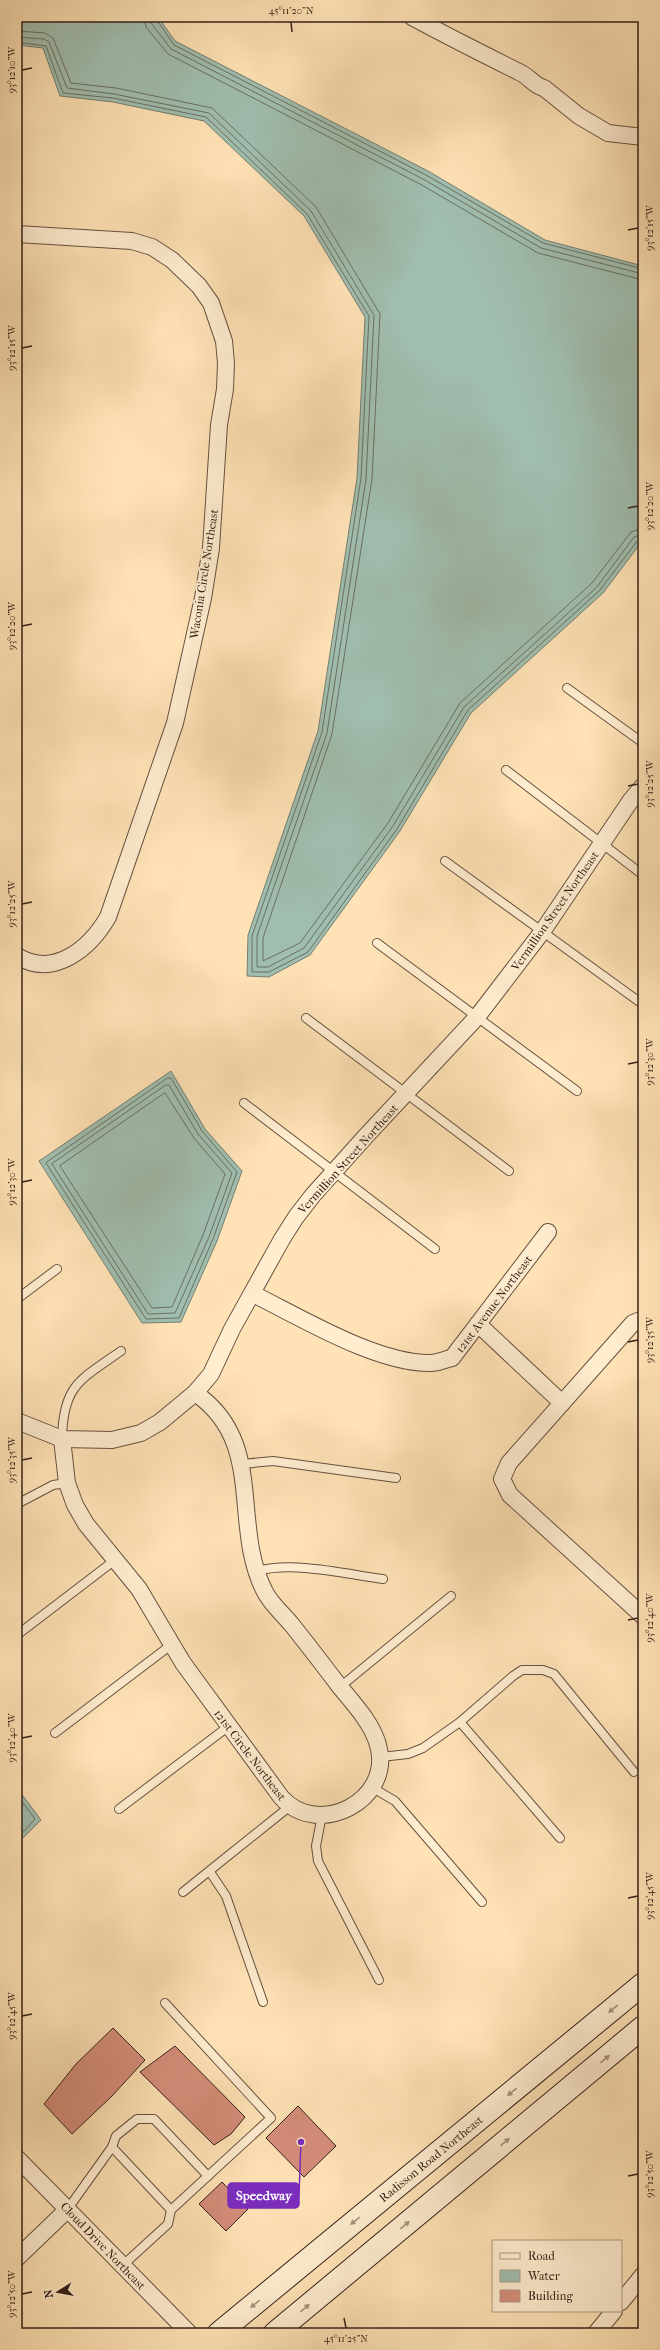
<svg xmlns="http://www.w3.org/2000/svg" width="660" height="2350" font-family="'IM FELL French Canon',serif">
<style>
.water{fill:#a0beaf;stroke:#757f73}
.lines{fill:none;stroke-linecap:round;stroke-linejoin:round}
.shore{stroke:#6a6f64;stroke-width:1}
.building{fill:#d58d7a;stroke:#342019}
.lane-casing{stroke:#675140;stroke-width:10}
.street-casing{stroke:#675140;stroke-width:18}
.secondary-casing{stroke:#342019;stroke-width:24}
.lane{stroke:#ffedd0;stroke-width:8}
.street{stroke:#ffedd0;stroke-width:16}
.secondary{stroke:#ffedd0;stroke-width:22}
.oneway{fill:#a4917e}
.ticks{fill:none;stroke:#342019;stroke-width:1.5}
.labels{text-anchor:middle;stroke-width:4;stroke-linejoin:round;paint-order:stroke}
.street-label{font-size:12px;fill:#342019;stroke:#ffedd0}
.leader{fill:none;stroke:#7b2cbf;stroke-width:1.5}
.callout-dot{fill:#7b2cbf;stroke:#ffedd0;stroke-width:1.5}
.callout{fill:#7b2cbf;stroke:#7b2cbf;stroke-width:1.5}
.callout-label{font-size:13px;text-anchor:middle;font-weight:bold;fill:#fff}
.neatline{fill:none;stroke:#342019;stroke-width:1.5}
.ticks-label{font-size:10px;text-anchor:middle;fill:#342019}
</style>
<rect width="100%" height="100%" fill="#ffe3b6"/>
<filter id="stains"><feTurbulence type="fractalNoise" baseFrequency=".005" numOctaves="4"/><feColorMatrix values="0 0 0 0 .2 0 0 0 0 .09 0 0 0 0 .02 0 0 0 .5 -.17"/></filter>
<radialGradient id="worn" r=".72"><stop offset=".6" stop-color="#630" stop-opacity="0"/><stop offset="1" stop-color="#630" stop-opacity=".3"/></radialGradient>
<g class="water">
<polygon points="17,17 158,17 175,41 428,171 545,240 643,266 643,540 603,593 471,713 400,831 310,955 269,977 247,976 248,935 318,731 357,478 365,317 304,216 204,121 113,102 60,96 43,48 17,45"/>
<polygon points="171,1071 205,1129 242,1171 217,1241 181,1322 142,1323 39,1161"/>
<polygon points="17,1788 41,1820 17,1844"/>
</g>
<g class="lines">
<g class="shore">
<polyline points="144,17 146,27 168,54 420,184 538,253 643,280"/>
<polyline points="150,17 151,23 171,49 423,179 541,248 643,274"/>
<polyline points="155,17 174,45 426,175 543,243 643,269"/>
<polyline points="17,31 45,33 53,38 71,83 116,88 212,108 316,207 380,314 372,479 332,734 263,938 263,961 300,943 388,823 460,703 592,583 631,532 643,528"/>
<polyline points="17,37 44,39 49,42 67,88 114,94 209,113 311,211 374,315 366,479 327,733 257,936 257,967 268,967 304,948 393,826 464,707 597,587 634,537 643,534"/>
<polyline points="17,42 46,46 63,93 113,98 206,117 307,214 369,316 361,478 322,732 252,936 252,972 269,972 308,952 397,829 468,710 600,590 638,540 643,539"/>
<polygon points="168,1078 171,1078 202,1131 237,1172 213,1239 179,1318 146,1319 46,1163"/>
<polygon points="166,1085 169,1085 198,1134 232,1173 209,1237 175,1313 148,1314 52,1164"/>
<polygon points="165,1093 194,1138 225,1174 203,1235 172,1307 152,1308 60,1166"/>
<polyline points="17,1795 35,1819 17,1839"/>
</g>
</g>
<g class="building">
<polygon points="113,2028 145,2060 112,2096 72,2134 44,2104 76,2064"/>
<polygon points="175,2046 245,2117 231,2134 214,2145 140,2072"/>
<polygon points="298,2106 336,2146 304,2177 266,2138"/>
<polygon points="222,2182 248,2209 226,2231 199,2204"/>
</g>
<g class="lines">
<g class="lane-casing">
<g id="lane">
<polyline points="567,688 643,743"/>
<polyline points="506,770 643,875"/>
<polyline points="445,861 641,1003"/>
<polyline points="377,943 577,1091"/>
<polyline points="306,1018 509,1171"/>
<polyline points="244,1103 435,1249"/>
<polyline points="17,1299 57,1269"/>
<path d="M62,1439c1,-54 18,-59 59,-88"/>
<polyline points="242,1464 273,1461 396,1478"/>
<polyline points="17,1504 53,1485 67,1483"/>
<path d="M257,1571c37,-10 88,3 126,8"/>
<polyline points="17,1635 115,1560"/>
<polyline points="340,1687 451,1596"/>
<polyline points="460,1722 560,1838"/>
<polyline points="55,1733 171,1645"/>
<polyline points="381,1757 408,1754 423,1748 460,1722 513,1676 522,1670 543,1670 554,1674 634,1772"/>
<polyline points="373,1788 395,1801 482,1902"/>
<polyline points="119,1809 229,1726"/>
<polyline points="322,1815 316,1846 318,1861 379,1980"/>
<polyline points="210,1872 226,1896 263,2002"/>
<polyline points="183,1892 289,1807"/>
<polyline points="165,2003 271,2118 171,2210"/>
<polyline points="112,2147 116,2136 137,2119 154,2119 208,2176"/>
<polyline points="67,2210 112,2147 171,2210 168,2224 122,2266"/>
</g>
</g>
<g class="street-casing">
<g id="street">
<path d="M412,17c35,19 71,37 107,55 10,4 15,14 25,16l35,28 29,17 35,4"/>
<path d="M17,234l115,7 20,6 20,13 27,26 12,17 13,38 2,22 -1,26 -6,36 -8,123 -8,50 -28,125 -67,194c-18,31 -54,62 -91,39"/>
<path d="M253,1294c49,24 124,70 178,69 7,0 15,-4 21,-5l96,-126"/>
<polyline points="643,1319 633,1323 509,1463 502,1479 510,1495 643,1616"/>
<polyline points="478,1324 562,1403"/>
<polyline points="17,1421 62,1439 112,1440 141,1433 160,1422 195,1393 211,1374 232,1329 282,1239 296,1217 313,1195 365,1137 477,1017 542,932 631,800 643,786"/>
<path d="M62,1439l5,44 8,22 11,19 53,65 44,74 98,134c36,42 113,4 97,-52 -6,-22 -24,-41 -38,-58 -16,-21 -32,-42 -48,-62 -9,-11 -21,-21 -27,-33 -35,-67 2,-150 -70,-199"/>
<polyline points="17,2158 189,2333"/>
<polyline points="17,2258 67,2210"/>
<polyline points="621,2302 643,2275"/>
<polyline points="596,2333 614,2311"/>
</g>
</g>
<g class="secondary-casing">
<g id="secondary">
<polyline points="219,2333 643,1984"/>
<polyline points="275,2333 643,2027"/>
</g>
</g>
<use href="#lane" class="lane"/>
<use href="#street" class="street"/>
<use href="#secondary" class="secondary"/>
</g>
<defs><path id="oneway-solid" d="M-6-.8H1V-3.2L6.5 0L1 3.2V.8H-6Z"/></defs>
<g class="oneway">
<use href="#oneway-solid" transform="translate(613 2009) rotate(141)"/>
<use href="#oneway-solid" transform="translate(605 2059) rotate(-40)"/>
<use href="#oneway-solid" transform="translate(512 2092) rotate(141)"/>
<use href="#oneway-solid" transform="translate(505 2142) rotate(-40)"/>
<use href="#oneway-solid" transform="translate(355 2221) rotate(141)"/>
<use href="#oneway-solid" transform="translate(405 2225) rotate(-40)"/>
<use href="#oneway-solid" transform="translate(255 2304) rotate(141)"/>
<use href="#oneway-solid" transform="translate(305 2308) rotate(-40)"/>
</g>
<path class="ticks" d="M291,22l1,10M22,70l10,-2M628,230l10,-2M22,348l10,-2M628,508l10,-2M22,626l10,-2M628,786l10,-2M22,904l10,-2M628,1064l10,-2M22,1182l10,-2M628,1342l10,-2M22,1460l10,-2M628,1620l10,-2M22,1738l10,-2M628,1898l10,-2M22,2016l10,-2M628,2176l10,-2M22,2294l10,-2M344,2318l2,10"/>
<g class="labels">
<g class="street-label">
<text transform="translate(204 574) rotate(-81)" y="4">Waconia Circle Northeast</text>
<text transform="translate(555 911) rotate(-55)" y="4">Vermillion Street Northeast</text>
<text transform="translate(348 1159) rotate(-48)" y="4">Vermillion Street Northeast</text>
<text transform="translate(494 1304) rotate(-53)" y="4">121st Avenue Northeast</text>
<text transform="translate(250 1755) rotate(53)" y="4">121st Circle Northeast</text>
<text transform="translate(431 2159) rotate(-39)" y="4">Radisson Road Northeast</text>
<text transform="translate(103 2246) rotate(46)" y="4">Cloud Drive Northeast</text>
</g>
</g>
<path class="leader" d="M301 2142L299 2195"/>
<circle class="callout-dot" cx="301" cy="2142" r="4"/>
<rect class="callout" x="228" y="2183" width="71" height="25" rx="4"/>
<g class="callout-label">
<text x="264" y="2200">Speedway</text>
</g>
<rect width="660" height="2350" fill="none" stroke="#ffe3b6" stroke-width="44"/>
<rect x="492" y="2240" width="130" height="72" fill="#ffedd0" stroke="#ae9b87"/>
<rect x="500" y="2253" width="20" height="6" fill="#ffedd0" stroke="#ae9b87"/>
<text x="528" y="2260" font-size="12" fill="#342019">Road</text>
<rect x="500" y="2270" width="20" height="12" fill="#a0beaf" stroke="#ae9b87"/>
<text x="528" y="2280" font-size="12" fill="#342019">Water</text>
<rect x="500" y="2290" width="20" height="12" fill="#d58d7a" stroke="#ae9b87"/>
<text x="528" y="2300" font-size="12" fill="#342019">Building</text>
<g transform="translate(58 2292) rotate(259)" stroke="#ffedd0" stroke-width="3" paint-order="stroke">
<path d="M0-3L7 15L0 10L-7 15Z" fill="#342019"/>
<text y="-6" font-size="11" font-weight="bold" text-anchor="middle" fill="#342019">N</text>
</g>
<rect x="22" y="22" width="616" height="2306" class="neatline"/>
<g class="ticks-label">
<text x="291" y="14">45°11'20"N</text>
<text transform="translate(11 70) rotate(-90)" y="4">93°12'10"W</text>
<text transform="translate(649 228) rotate(-90)" y="4">93°12'15"W</text>
<text transform="translate(11 348) rotate(-90)" y="4">93°12'15"W</text>
<text transform="translate(649 506) rotate(-90)" y="4">93°12'20"W</text>
<text transform="translate(11 626) rotate(-90)" y="4">93°12'20"W</text>
<text transform="translate(649 784) rotate(-90)" y="4">93°12'25"W</text>
<text transform="translate(11 904) rotate(-90)" y="4">93°12'25"W</text>
<text transform="translate(649 1062) rotate(-90)" y="4">93°12'30"W</text>
<text transform="translate(11 1182) rotate(-90)" y="4">93°12'30"W</text>
<text transform="translate(649 1340) rotate(-90)" y="4">93°12'35"W</text>
<text transform="translate(11 1460) rotate(-90)" y="4">93°12'35"W</text>
<text transform="translate(649 1618) rotate(-90)" y="4">93°12'40"W</text>
<text transform="translate(11 1738) rotate(-90)" y="4">93°12'40"W</text>
<text transform="translate(649 1896) rotate(-90)" y="4">93°12'45"W</text>
<text transform="translate(11 2016) rotate(-90)" y="4">93°12'45"W</text>
<text transform="translate(649 2174) rotate(-90)" y="4">93°12'50"W</text>
<text transform="translate(11 2294) rotate(-90)" y="4">93°12'50"W</text>
<text x="346" y="2342">45°11'25"N</text>
</g>
<rect width="100%" height="100%" filter="url(#stains)"/>
<rect width="100%" height="100%" fill="url(#worn)"/>
</svg>
